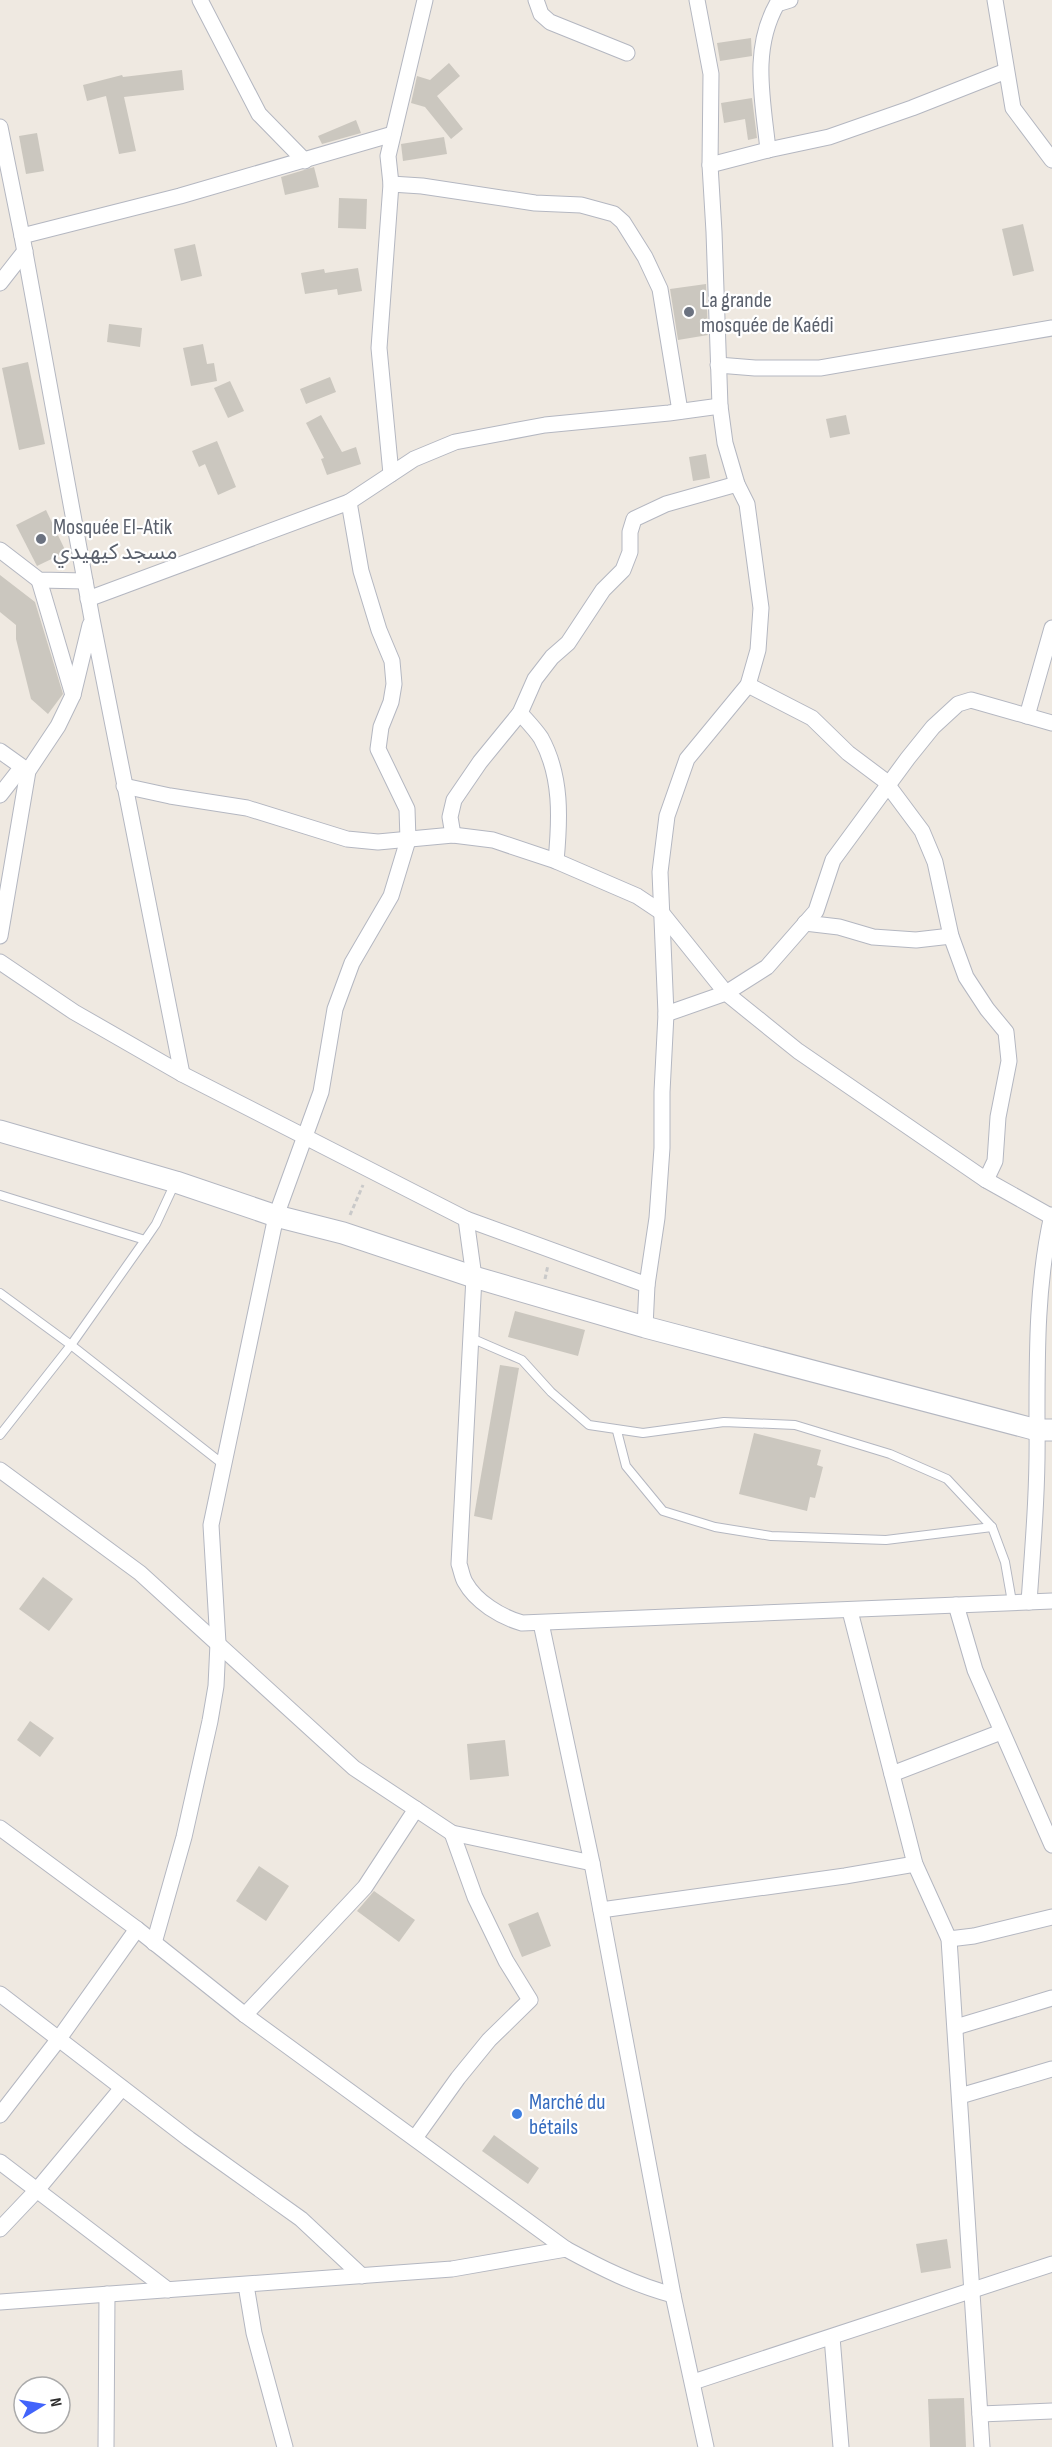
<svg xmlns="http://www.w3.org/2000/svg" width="1052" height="2447" font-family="'Sofia Sans Condensed','Noto Sans Arabic',sans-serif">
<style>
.building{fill:#cbc7bf}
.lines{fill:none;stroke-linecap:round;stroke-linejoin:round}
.lane-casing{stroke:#b4b7c1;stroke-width:10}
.street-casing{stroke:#b4b7c1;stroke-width:17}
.secondary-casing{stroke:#b4b7c1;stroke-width:23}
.path{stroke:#c9c9c9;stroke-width:3;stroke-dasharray:4.5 3;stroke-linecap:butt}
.lane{stroke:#fff;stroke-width:8}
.street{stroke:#fff;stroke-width:15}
.secondary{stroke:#fff;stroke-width:21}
.worship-dot{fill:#6b7280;stroke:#fff;stroke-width:2}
.shop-dot{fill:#3f7fe0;stroke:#fff;stroke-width:2}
.labels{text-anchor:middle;stroke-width:4.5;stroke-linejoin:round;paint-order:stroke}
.worship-label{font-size:22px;fill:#5b616d;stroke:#fff;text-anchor:start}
.shop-label{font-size:22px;fill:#366cbe;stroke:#fff;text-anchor:start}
</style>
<rect width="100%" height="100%" fill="#efe9e1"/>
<g class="building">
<polygon points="751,38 752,56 720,61 717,43"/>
<polygon points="449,63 460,76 437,96 463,129 451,139 425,107 411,103 417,76 430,80"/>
<polygon points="182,70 184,90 124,97 136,151 119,154 106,96 87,101 83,85 122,75 123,77"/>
<polygon points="752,98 757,138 748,140 745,119 724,123 721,103"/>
<polygon points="356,120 361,133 322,144 318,136"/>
<polygon points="37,133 44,171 26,174 19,136"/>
<polygon points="444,137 447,154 403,161 401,144"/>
<polygon points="314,167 319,187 285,195 281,177"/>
<polygon points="339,198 367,199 366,229 338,228"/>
<polygon points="1023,224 1034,271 1013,276 1002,229"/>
<polygon points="195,244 202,276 181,281 174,249"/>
<polygon points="358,268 362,291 338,295 337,289 305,294 301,273 324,269 325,273"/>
<polygon points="706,284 708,335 678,340 670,289"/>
<polygon points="109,324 142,328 140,347 107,342"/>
<polygon points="203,344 207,364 214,363 217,381 191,386 183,348"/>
<polygon points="28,362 45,444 19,450 2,368"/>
<polygon points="330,377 336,392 306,404 300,389"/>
<polygon points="230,381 244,411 228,418 214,388"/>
<polygon points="321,415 342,452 356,447 361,464 327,475 321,459 324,458 306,423"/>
<polygon points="846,415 850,434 830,438 826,419"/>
<polygon points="217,441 236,487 218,495 205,464 199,467 192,451"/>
<polygon points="706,454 710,478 693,481 689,457"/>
<polygon points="46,510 66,552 37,566 16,525"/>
<polygon points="0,575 35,602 63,694 48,714 31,699 16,639 16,625 0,612"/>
<polygon points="515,1311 585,1330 578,1356 508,1337"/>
<polygon points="500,1365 519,1368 492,1520 474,1516"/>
<polygon points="754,1433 821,1450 817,1465 823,1467 815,1498 810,1497 807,1511 739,1494"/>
<polygon points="43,1577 73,1599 49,1631 19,1609"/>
<polygon points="30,1721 54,1738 40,1757 17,1740"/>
<polygon points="505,1740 509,1776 470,1780 467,1744"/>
<polygon points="259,1866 289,1886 266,1921 236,1901"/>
<polygon points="374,1891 415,1920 399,1942 357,1911"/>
<polygon points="538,1912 551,1946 522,1957 508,1924"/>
<polygon points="494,2135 539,2168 528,2184 482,2151"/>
<polygon points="947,2239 951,2268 921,2273 916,2244"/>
<polygon points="964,2398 966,2447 930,2447 928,2399"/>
</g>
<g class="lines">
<g class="lane-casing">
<g id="lane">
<polyline points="0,1195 145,1240"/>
<polyline points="0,1293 71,1345 224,1465"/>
<polyline points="471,1338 522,1360 551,1392 589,1425 643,1433 724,1422 795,1425 890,1454 947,1479 992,1527 1005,1562 1012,1602"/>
<polyline points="617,1431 626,1466 663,1511 715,1527 771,1536 886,1540 992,1527"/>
<polyline points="0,1435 71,1345 145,1240 156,1224 175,1183"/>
</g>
</g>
<g class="street-casing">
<g id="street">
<polyline points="200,0 259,114 305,161"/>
<polyline points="536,0 541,14 550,22 627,53"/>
<polyline points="995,0 1013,108 1052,160"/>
<polyline points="0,127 22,236 92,619 182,1074"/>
<path d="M768,150c-5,-50 -17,-100 9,-146l13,-4"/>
<polyline points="710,165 768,150 829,137 912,108 1006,71"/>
<polyline points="391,184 422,186 535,203 581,205 614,214 623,222 645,257 660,289 680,411"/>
<polyline points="22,236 180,196 393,134"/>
<polyline points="0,283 25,251"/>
<polyline points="718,365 755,368 820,368 1052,328"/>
<polyline points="391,474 379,348 391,184 388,156 425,0"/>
<polyline points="0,550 39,580 85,581"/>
<polyline points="39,580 73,695"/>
<polyline points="88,599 349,502 414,459 455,442 545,425 669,413 720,406"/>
<polyline points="748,685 812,718 848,753 884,780 922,831 935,862 951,936 966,977 987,1009 1006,1032 1009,1061 998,1117 995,1161 986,1180"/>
<path d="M520,713c7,8 15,16 21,25 21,38 19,81 15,123"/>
<polyline points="1027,716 1052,628"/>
<polyline points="0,751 28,771"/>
<polyline points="124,786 170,796 247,808 347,839 378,842 453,835 493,840 556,861 637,896 661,912 726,993 798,1051 986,1180 1052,1217"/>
<polyline points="0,795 21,768"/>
<polyline points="453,835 450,817 454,800 480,762 520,713 535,679 552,657 568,643 603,590 623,570 630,552 630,532 634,519 666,504 737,484"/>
<polyline points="805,923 839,927 873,937 916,940 951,936"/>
<polyline points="0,936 28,771 58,726 73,695 90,625"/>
<path d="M0,962l74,50 108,62 284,145 8,58 -15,287c2,5 3,13 6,18 11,20 36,35 57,41l530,-22"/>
<polyline points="666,1014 726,993 767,967 816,911 833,860 908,758 933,727 958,704 971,700 1052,723"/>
<polyline points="466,1219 647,1285"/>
<polyline points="645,1327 647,1285 657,1218 662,1148 662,1092 666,1014 660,872 667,816 687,759 748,685 758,650 761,608 747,504 737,484 725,443 720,406 714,232 710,165 711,74 697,0"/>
<polyline points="0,1470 140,1573 354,1768 452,1833 592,1863"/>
<path d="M1029,1602c4,-57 9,-116 8,-173 0,-72 -1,-143 15,-214"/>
<polyline points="956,1605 975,1670 1052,1845"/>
<polyline points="850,1611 915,1864 949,1939 982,2447"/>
<polyline points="541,1623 592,1863 673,2295 706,2447"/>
<polyline points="892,1774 1001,1732"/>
<path d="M0,1828l137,101 108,86 321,234c35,19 69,36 107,46"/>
<polyline points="601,1910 845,1876 915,1864"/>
<polyline points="949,1939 974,1936 1052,1917"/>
<polyline points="154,1943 184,1837 210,1721 216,1686 218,1643 211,1525 276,1216 321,1092 335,1009 352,963 391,896 408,840 407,809 378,749 381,727 391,702 394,684 392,661 379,630 361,571 349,502"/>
<polyline points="0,1994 189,2139 301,2219 362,2276"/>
<polyline points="245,2015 365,1887 416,1809"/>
<polyline points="956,2027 1052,1998"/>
<polyline points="960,2096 1052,2069"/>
<polyline points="0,2115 58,2040 137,1929"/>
<polyline points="415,2138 458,2078 489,2040 530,2000 506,1961 475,1897 452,1833"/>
<polyline points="0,2162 168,2290"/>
<polyline points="0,2229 37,2190 122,2088"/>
<polyline points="246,2285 254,2333 285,2447"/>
<polyline points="0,2302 452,2269 566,2249"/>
<polyline points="832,2337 841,2447"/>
<polyline points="693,2382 1052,2264"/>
<polyline points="980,2414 1052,2411"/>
<polyline points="106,2447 107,2294"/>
</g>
</g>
<g class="secondary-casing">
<polyline id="secondary" points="0,1131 176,1182 276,1216 343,1233 474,1277 645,1327 1037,1430 1052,1430"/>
</g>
<g class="path">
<polyline points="350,1215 363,1185"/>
<polyline points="545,1279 548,1265"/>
</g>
<use href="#lane" class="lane"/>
<use href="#street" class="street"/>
<use href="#secondary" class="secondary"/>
</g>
<g class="worship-dot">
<circle cx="689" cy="312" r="6"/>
<circle cx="41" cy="539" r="6"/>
</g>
<circle class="shop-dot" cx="517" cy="2114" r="6"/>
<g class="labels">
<g class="worship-label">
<text x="701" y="307">La grande<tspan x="701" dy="25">mosquée de Kaédi</tspan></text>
<text x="53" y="534">Mosquée El-Atik<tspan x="53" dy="25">مسجد كيهيدي</tspan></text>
</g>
<g class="shop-label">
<text x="529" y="2109">Marché du<tspan x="529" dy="25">bétails</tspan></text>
</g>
</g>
<g transform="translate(42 2405) rotate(79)"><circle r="28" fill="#ffffff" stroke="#ababab" stroke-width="1.5"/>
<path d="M0-4.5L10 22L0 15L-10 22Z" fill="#4264fb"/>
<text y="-9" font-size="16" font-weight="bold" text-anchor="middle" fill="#2e2e2e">N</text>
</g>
</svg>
